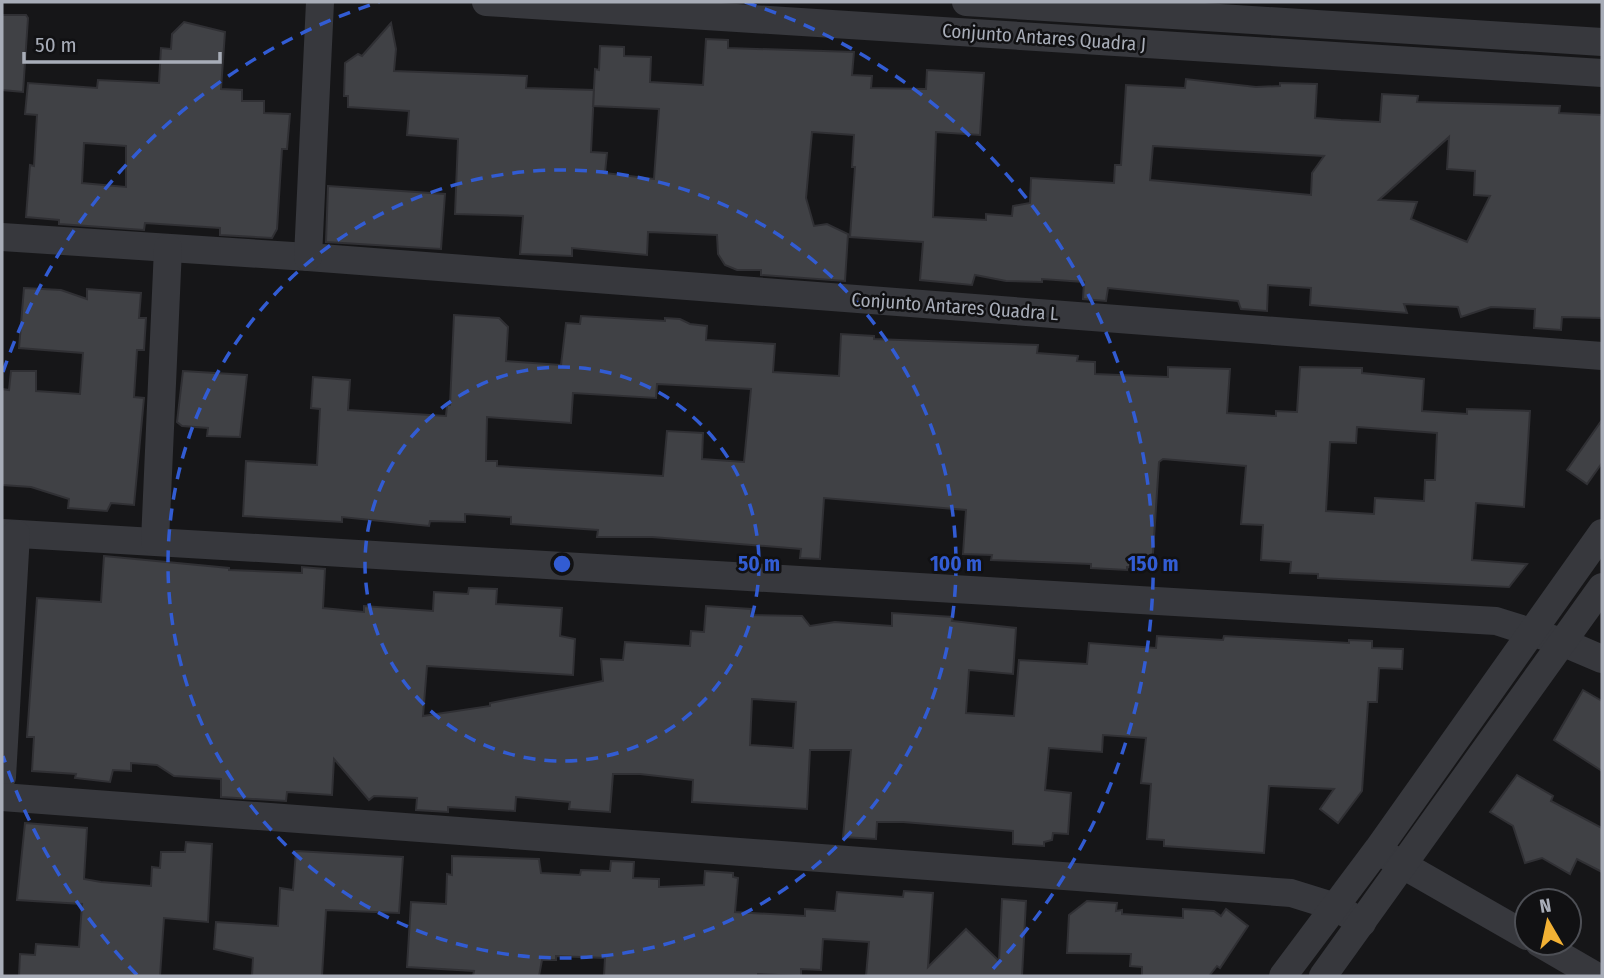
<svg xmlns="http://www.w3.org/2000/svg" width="1604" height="978" font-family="'Fira Sans Condensed',sans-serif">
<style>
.building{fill:#404145;stroke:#303034;stroke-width:2;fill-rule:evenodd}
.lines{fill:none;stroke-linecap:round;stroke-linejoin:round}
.minor{stroke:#37383d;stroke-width:28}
.ring{fill:none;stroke:#325cd3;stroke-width:3.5;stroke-dasharray:12 9}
.labels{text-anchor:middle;stroke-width:5;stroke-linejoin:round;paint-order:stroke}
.street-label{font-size:19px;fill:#a8adb8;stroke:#111113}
.centre{fill:#325cd3;stroke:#111113;stroke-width:3.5}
.ring-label{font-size:21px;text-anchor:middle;font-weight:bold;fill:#325cd3;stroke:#111113;stroke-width:5;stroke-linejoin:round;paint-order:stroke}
</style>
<rect width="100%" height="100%" fill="#161618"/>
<g class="building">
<polygon points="2,15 26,15 28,18 23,92 2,90"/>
<path d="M184,22l41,10 -4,57 21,1v11h22v12l26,1 -3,35h-5l-5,80 -5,9 -52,-3v-7l-75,-5 -1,7 -85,-6v-4l-33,-3 4,-52 4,1 3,-51 -12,-1 3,-31 69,5 1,-8 61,3 2,-35 10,1 1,-15zM84,143l42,3v41l-44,-4z"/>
<path d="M391,23l5,26 -2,22 133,5 -1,12 68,2 -3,62 16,1 -2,20 49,6 5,-70 -66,-3 2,-37 4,1 1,-24 24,1v9l27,1 -1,25 53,3 3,-46 22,1v8l126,4 -2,23 20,1 -1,12 55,1 1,-19 57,3 -4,62 -44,-3 -3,85 53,3v-6l26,2 1,-10 17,-3 1,-25 83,5 1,-18h6l5,-80 59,3 1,-9 70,8 24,-1v-3l37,1 -2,34 26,2 39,2 2,-28 36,2 -1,6 143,4 -1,7 43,2v203l-40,-1 -1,13 -27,-2 1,-19 -44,-2 -30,10 -3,-10 -54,-3 3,9 -97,-8 1,-17 -43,-3 -1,26 -26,-2 -3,-8 -130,-13 -2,13 -23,-2 1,-17 -42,-3v3l-36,-1 -31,-6 -3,10 -52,-5 3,-38 -73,-5 5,-70h-3l2,-32 -42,-3 -6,66 8,28 13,-2 21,10 -3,47 -84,-6v-5h-24l-12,-5 -7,-11 -1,-19 -69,-3 -1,23 -75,-7v8l-52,-2 3,-38 -68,-2 3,-75 -51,-4 2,-24 -61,-4v-11h-4l1,-33 13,-9 4,2zM1449,137l-2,32 28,2 -1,24 16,1 -23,46 -56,-23 6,-17 -38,-2zM1153,146l82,5 89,5 -12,17 -1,22 -161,-15z"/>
<polygon points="328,186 445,194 441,249 326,242"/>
<polygon points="24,288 61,290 87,299 87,289 141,293 139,318 146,318 144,350 137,350 134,397 144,398 134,505 111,503 107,511 68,508 69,499 31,487 2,485 2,389 9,390 11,371 36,371 36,391 80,394 83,353 19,348"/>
<path d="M454,315l45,3 9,9 -2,34 55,4 5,-42 14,1 1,-8 84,5v-3l15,1 10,5 17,2 -1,14 69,4 -2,28 66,4 2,-42 33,2v3l164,6 -1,8 41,3 -1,5 18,1v12l73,3v-10l62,2 -3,44 49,3v-5l21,1 3,-45 62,1v5l62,6 -2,32 45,3v-5l63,2 -6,96 -48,-4 -4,57 55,4 -18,23 -191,-9v-4l-28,-1 1,-11 -30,-2 2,-35 -22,-1 5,-58 -83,-7 -4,3 -7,106 -25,-1v3l-36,-2v-4l-100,-4 1,-5 -29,-1 3,-44 -142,-12 -4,61 -20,-1 1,-9 -149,-12h-55l1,-7 -87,-6v-7l-46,-3v8l-35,-1 -1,5 -87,-9v5l-99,-6 3,-55 71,4 3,-56 -9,-1 2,-31 37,3 -2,30 98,6 1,-11h3zM657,384l94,5 -7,73 -42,-3 1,-26 -36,-2 -4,45 -166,-10v-5h-11l1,-44 84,6 2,-30 83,5zM1357,427l80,6 -2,47h-10l-1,21 -49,-3 -1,16 -48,-3 4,-69 26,1z"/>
<polygon points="183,371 247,375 240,437 207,436 208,428 182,426 177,422"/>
<polygon points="1602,420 1602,463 1587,484 1567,470"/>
<path d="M104,556l125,12v2l73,3v-6l23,2 -2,39 41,4v-6l69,5 1,-19 34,2 1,-6 28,1 -1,15 66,4 -2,28 15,3 -2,36 -146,-9 -4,50 67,-10v-3l113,-22 -2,-22 22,1 2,-18 65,4 1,-15 13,1 2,-26 45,3v6l51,1 8,10 25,-4 57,4v-13l61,4 -1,4 64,7 -3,46 -44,-4 -3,43 48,3 5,-56 68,4 2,-21 67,5 1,-12 66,4 1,-4 125,7v-3l23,1v7l31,1 -1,20 -23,-1 -2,34h-9l-6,89 -24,32 -18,-14 14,-20 -65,-3 -5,67 -100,-7v-6l-17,-1 4,-55 -10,-1 5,-45 -43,-3 -1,17 -53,-4 -4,42 26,3 -3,41 -15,-1 -1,7 -8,2v4l-31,-2v-13l-110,-9h-26l-1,17 -33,-2 8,-87h-41l-3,59 -115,-7 1,-22 -53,-6h-27l-3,38 -41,-3 1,-7 -54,-5 -1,14 -67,-4v5l-32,-2 1,-12 -43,-2 -5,4 -35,-41 -2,36 -45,-3 -1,9 -65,-4v-18l-47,-3 -17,-11 -26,-2v8l-18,-1 -3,12 -35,-4 1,-4 -44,-3 2,-34h-7l10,-139 64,4zM752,699l44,3 -3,46 -43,-3z"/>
<polygon points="1583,690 1602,701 1602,771 1554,740"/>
<polygon points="1517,775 1553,796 1551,801 1602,828 1602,872 1577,859 1570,874 1542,858 1525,863 1513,826 1490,812"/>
<polygon points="25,823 87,828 84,879 101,882 151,886 152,867 160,868 161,852 185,852 186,842 212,844 208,922 164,918 160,976 19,976 20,954 35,955 36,944 79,947 82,904 17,900"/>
<polygon points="296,851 403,857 399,913 326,910 322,976 252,976 253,958 214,949 216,922 278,926 280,888 293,890"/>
<polygon points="452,856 539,859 541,873 580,875 581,870 610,871 611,861 634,862 633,878 659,879 659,887 704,885 705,871 733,873 733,877 738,878 735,912 805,916 805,909 835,911 837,892 903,897 904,891 933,893 928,967 966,929 999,961 1002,899 1026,901 1022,976 866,976 869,942 823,939 821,970 801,969 801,976 758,974 758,976 604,976 605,958 556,956 556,960 542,960 539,976 473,976 474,971 407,967 411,902 446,904 447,874 452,875"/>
<polygon points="1087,901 1117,903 1116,911 1122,910 1122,914 1183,918 1183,909 1214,911 1221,916 1226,909 1248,926 1220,968 1217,966 1209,976 1142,976 1142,967 1130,966 1131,954 1067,953 1069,915"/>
</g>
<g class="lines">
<g class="minor">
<polyline points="486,2 1602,73"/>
<polyline points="966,2 1602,42"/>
<polyline points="2,237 308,257 1602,356"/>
<polyline points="308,257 320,2"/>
<polyline points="2,533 1496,621 1562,642 1602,659"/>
<polyline points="155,541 168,248"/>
<polyline points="2,777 16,534"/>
<polyline points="2,797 1291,893 1336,907 1362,923"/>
<polyline points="1389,857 1527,936"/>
<polyline points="1539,943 1596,976"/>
<polyline points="1283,976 1378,849 1602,533"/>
<polyline points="1323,976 1602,587"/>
</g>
</g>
<g class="ring">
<circle cx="562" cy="564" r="197"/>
<circle cx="562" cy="564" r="394"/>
<path d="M137 975A591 591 0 0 1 3 756M3 372A591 591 0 0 1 379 2M745 2A591 591 0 0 1 987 975"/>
</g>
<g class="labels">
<g class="street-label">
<text transform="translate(1044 37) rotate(4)" y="7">Conjunto Antares Quadra J</text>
<text transform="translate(955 306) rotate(4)" y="7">Conjunto Antares Quadra L</text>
</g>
</g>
<circle cx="562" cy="564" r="10" class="centre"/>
<g class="ring-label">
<text x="759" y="571">50 m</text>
<text x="956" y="571">100 m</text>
<text x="1153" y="571">150 m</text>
</g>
<rect width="1604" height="978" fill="none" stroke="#a8adb8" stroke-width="7"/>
<g transform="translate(1548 922) rotate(351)"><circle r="33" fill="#111113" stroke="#4d4f55" stroke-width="2"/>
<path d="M0-5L12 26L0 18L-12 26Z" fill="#f2b134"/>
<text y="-10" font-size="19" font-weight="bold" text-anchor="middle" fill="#a8adb8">N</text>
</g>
<path d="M24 52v10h196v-10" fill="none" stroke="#a8adb8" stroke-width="3.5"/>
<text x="35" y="52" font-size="21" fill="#a8adb8" stroke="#111113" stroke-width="5" paint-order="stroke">50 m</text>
</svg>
